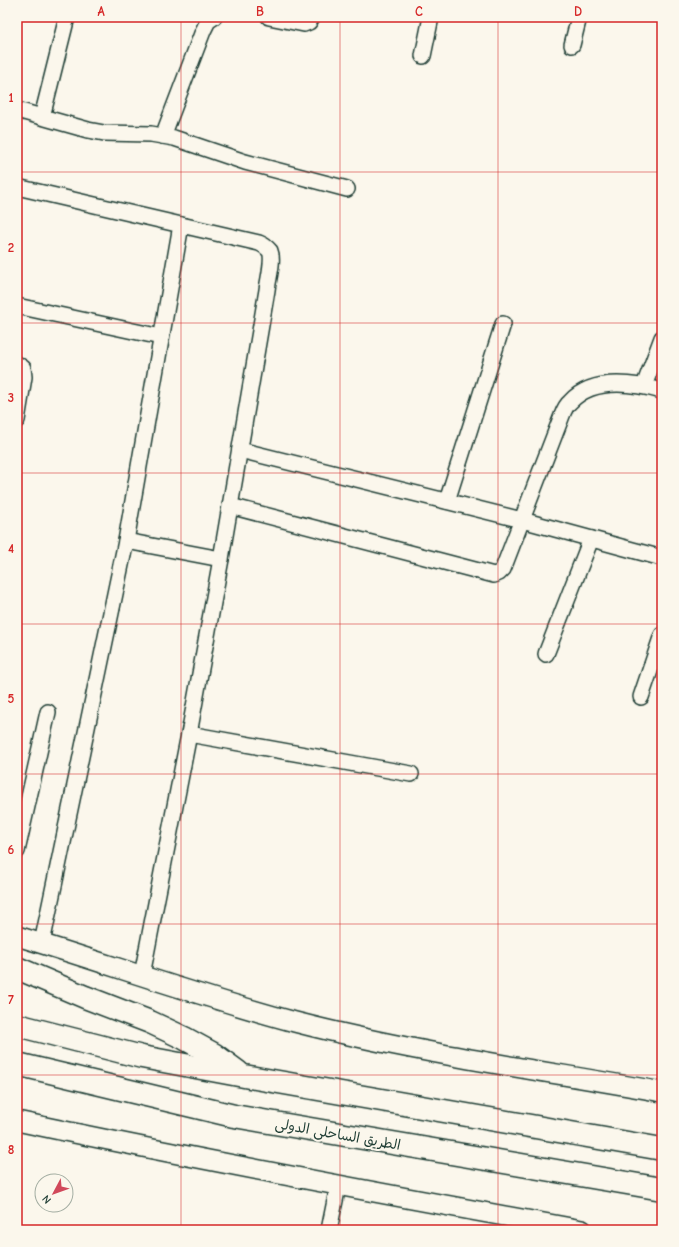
<svg xmlns="http://www.w3.org/2000/svg" width="679" height="1247" font-family="'Comic Neue','Playpen Sans Arabic',sans-serif">
<style>
.lines{fill:none;stroke-linecap:round;stroke-linejoin:round}
.minor-casing{stroke:#1f3d34;stroke-width:18}
.tertiary-casing{stroke:#1f3d34;stroke-width:22}
.trunk-casing{stroke:#1f3d34;stroke-width:25}
.minor{stroke:#fbf7ec;stroke-width:15}
.tertiary{stroke:#fbf7ec;stroke-width:19}
.trunk{stroke:#fbf7ec;stroke-width:22}
.grid{fill:none;stroke:#d62828;stroke-width:1;stroke-opacity:0.55}
.labels{text-anchor:middle;stroke-width:4;stroke-linejoin:round;paint-order:stroke}
.street-label{font-size:14px;fill:#1f3d34;stroke:#fbf7ec}
.neatline{fill:none;stroke:#d62828;stroke-width:1.5}
.grid-label{font-size:13px;text-anchor:middle;font-weight:bold;fill:#d62828}
</style>
<rect width="100%" height="100%" fill="#fbf7ec"/>
<filter id="ink" filterUnits="userSpaceOnUse"><feTurbulence type="fractalNoise" baseFrequency=".025" numOctaves="2"/><feDisplacementMap in="SourceGraphic" scale="8" xChannelSelector="R" yChannelSelector="G"/><feConvolveMatrix kernelMatrix="1 2 1 2 8 2 1 2 1" color-interpolation-filters="sRGB"/></filter>
<g filter="url(#ink)">
<g class="lines">
<g class="minor-casing">
<g id="minor">
<polyline points="269,17 304,24 309,22 312,17"/>
<polyline points="572,45 579,17"/>
<polyline points="423,56 431,17"/>
<polyline points="17,110 88,130 104,133 151,134 174,138 245,162 347,189"/>
<polyline points="42,117 67,17"/>
<polyline points="163,136 203,31 208,21 214,17"/>
<path d="M17,187l242,56c5,2 8,4 11,8 4,9 -2,29 -3,39l-46,269 -32,175 -47,241"/>
<polyline points="17,306 161,337"/>
<polyline points="17,364 23,368 24,377 17,420"/>
<polyline points="644,386 662,338"/>
<polyline points="240,450 522,520 662,558"/>
<polyline points="447,501 503,324"/>
<path d="M230,506l264,69 5,-2 4,-4 58,-151c2,-5 4,-12 9,-16 23,-25 63,-19 92,-11"/>
<polyline points="126,541 221,559"/>
<polyline points="546,654 591,539"/>
<polyline points="641,697 662,635"/>
<polyline points="189,734 411,774"/>
<polyline points="17,851 48,712"/>
<polyline points="42,943 126,541 181,225"/>
<polyline points="329,1230 338,1186"/>
</g>
</g>
<g class="tertiary-casing">
<g id="tertiary">
<path d="M17,936c92,28 184,61 278,86 120,31 244,48 367,70"/>
<path d="M17,1121c188,40 376,75 565,109"/>
</g>
</g>
<g class="trunk-casing">
<g id="trunk">
<polyline points="17,968 85,997 150,1022 184,1038 215,1055 238,1072"/>
<polyline points="17,1025 142,1057 244,1076 662,1149"/>
<polyline points="17,1064 234,1116 662,1189"/>
</g>
</g>
<use href="#minor" class="minor"/>
<use href="#tertiary" class="tertiary"/>
<use href="#trunk" class="trunk"/>
</g>
</g>
<path class="grid" d="M181,17v1213M340,17v1213M498,17v1213M17,172h645M17,323h645M17,473h645M17,624h645M17,774h645M17,924h645M17,1075h645"/>
<g class="labels">
<g class="street-label">
<text transform="translate(338 1134) rotate(10)" y="5">الطريق الساحلى الدولى</text>
</g>
</g>
<rect width="679" height="1247" fill="none" stroke="#fbf7ec" stroke-width="44"/>
<g transform="translate(54 1193) rotate(229)"><circle r="19" fill="#fbf7ec" stroke="#a3ada2"/>
<path d="M0-3L7 15L0 10L-7 15Z" fill="#d1495b"/>
<text y="-6" font-size="11" font-weight="bold" text-anchor="middle" fill="#1f3d34">N</text>
</g>
<rect x="22" y="22" width="635" height="1203" class="neatline"/>
<g class="grid-label">
<text x="101" y="16">A</text>
<text x="260" y="16">B</text>
<text x="419" y="16">C</text>
<text x="578" y="16">D</text>
<text x="11" y="102">1</text>
<text x="11" y="252">2</text>
<text x="11" y="402">3</text>
<text x="11" y="553">4</text>
<text x="11" y="703">5</text>
<text x="11" y="854">6</text>
<text x="11" y="1004">7</text>
<text x="11" y="1154">8</text>
</g>
</svg>
